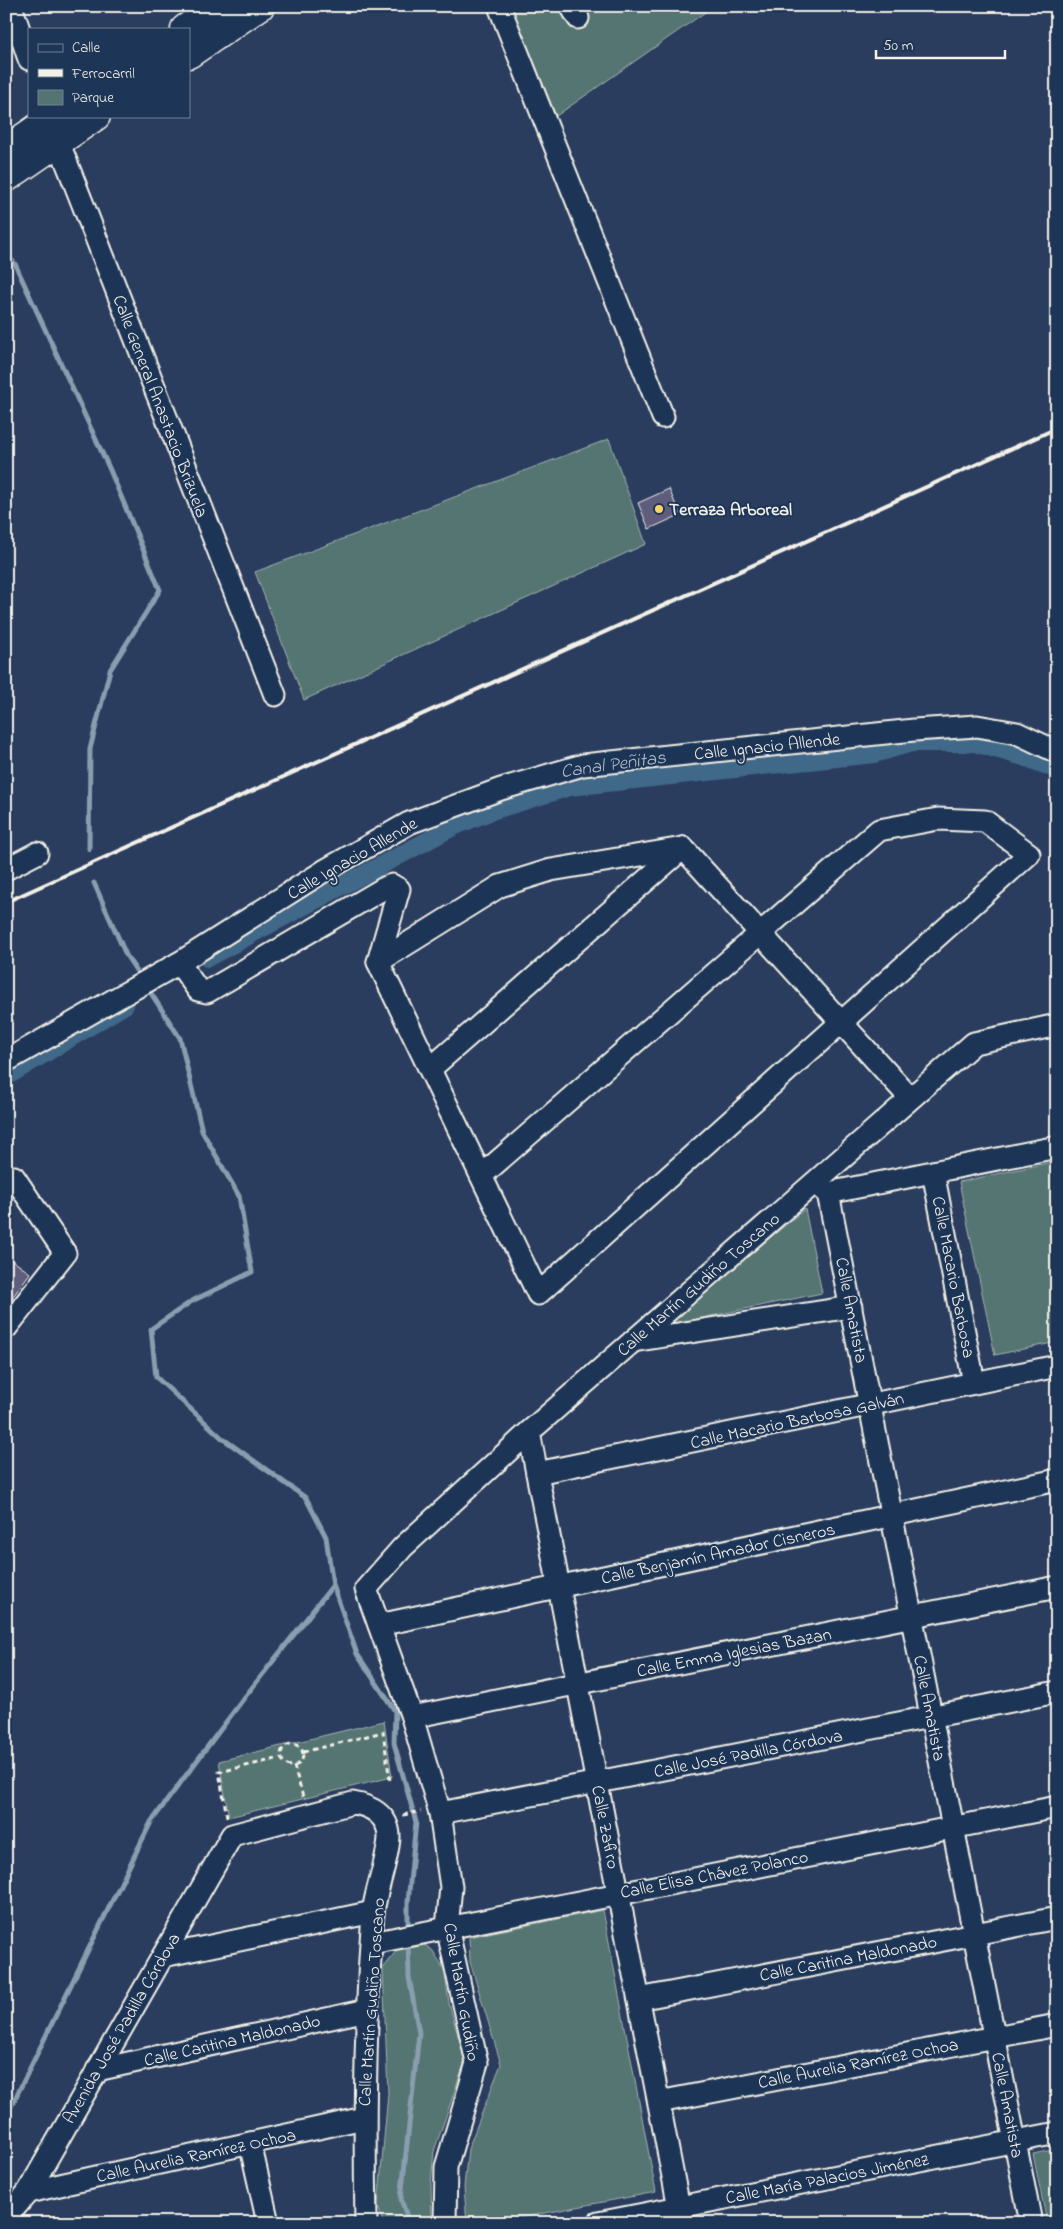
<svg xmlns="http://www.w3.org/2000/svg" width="1063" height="2229" font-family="'Indie Flower',sans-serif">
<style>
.green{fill:#547473;stroke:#a4b2ae}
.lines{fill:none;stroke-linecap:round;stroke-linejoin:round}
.stream{stroke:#899eae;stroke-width:5}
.canal{stroke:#416788;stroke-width:18}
.building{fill:#5e5d7e;stroke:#f4f1e8}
.minor-casing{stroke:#f4f1e8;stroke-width:25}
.major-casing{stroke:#f4f1e8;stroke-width:31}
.path{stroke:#f4f1e8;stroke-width:3;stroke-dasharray:5 4;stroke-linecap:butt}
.minor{stroke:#1d3557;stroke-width:21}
.major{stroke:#1d3557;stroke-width:28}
.rail{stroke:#f4f1e8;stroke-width:4}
.poi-dot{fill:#ffd166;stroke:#1d3557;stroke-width:2}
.labels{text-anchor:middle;stroke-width:4;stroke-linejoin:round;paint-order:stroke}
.street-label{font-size:18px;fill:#f4f1e8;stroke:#1d3557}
.poi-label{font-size:18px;font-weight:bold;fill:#f4f1e8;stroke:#1d3557;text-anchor:start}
.water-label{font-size:19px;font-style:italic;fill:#b5c1c6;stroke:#1d3557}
</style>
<rect width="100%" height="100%" fill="#2a3d5f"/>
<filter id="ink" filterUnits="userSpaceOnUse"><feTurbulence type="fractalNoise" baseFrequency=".02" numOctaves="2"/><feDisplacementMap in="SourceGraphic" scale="10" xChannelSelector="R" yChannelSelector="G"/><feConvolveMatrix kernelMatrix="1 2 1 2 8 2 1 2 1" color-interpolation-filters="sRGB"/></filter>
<g filter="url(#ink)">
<g class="green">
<polygon points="511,6 714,6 556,116"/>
<polygon points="609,439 646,544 304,700 255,572"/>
<polygon points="1057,1161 1057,1342 995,1355 959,1182"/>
<polygon points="805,1209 822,1293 663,1326"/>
<polygon points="384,1721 392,1777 229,1817 219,1761"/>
<polygon points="603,1910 656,2192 492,2223 467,2223 464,2187 468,2149 501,2064 470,1962 469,1937"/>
<polygon points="425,1945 433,1951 444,1969 449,2003 465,2061 434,2151 431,2183 432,2223 383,2223 378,2205 388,2094 383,1967 397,1950"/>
<polygon points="1057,2149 1057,2223 1047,2223 1033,2154"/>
</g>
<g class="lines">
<g class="stream">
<polyline points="6,253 15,264 110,470 160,590 110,670 90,749 89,849"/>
<polyline points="94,883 126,955 141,978"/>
<polyline points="147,987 180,1038 202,1131 239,1196 252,1272 192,1301 151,1329 156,1377 222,1438 306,1498 326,1537 333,1585 357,1654 395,1711 394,1743 416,1822 408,1902 408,1930"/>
<polyline points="408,1941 409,1977 419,2033 401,2199 409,2223"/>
<polyline points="6,2117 151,1822 244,1698 333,1585"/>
</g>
<g class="canal">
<polyline points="207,958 453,827 492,811 570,787 874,754 911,743 975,743 1024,757 1057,770"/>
<polyline points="6,1077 125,1005"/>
</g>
</g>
<g class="building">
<polygon points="669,489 680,515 649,529 638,503"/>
<polygon points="6,1256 30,1273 6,1306"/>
</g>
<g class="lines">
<g class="minor-casing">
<g id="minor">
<polyline points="11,6 29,59"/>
<polyline points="499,6 663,417"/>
<polyline points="571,6 578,18"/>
<polyline points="53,128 275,695"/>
<polyline points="683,848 910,1098"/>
<polyline points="6,869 37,853"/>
<polyline points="378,962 538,1294 1029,854 985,821 938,819 879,830 481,1176"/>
<polyline points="179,963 198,990 207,992 386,887 392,885 399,889 378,962 500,886 551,870 683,848"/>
<polyline points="6,1061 179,963 324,871 409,823 501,789 583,765 914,730 977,726 1017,733 1057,752"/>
<polyline points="430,1069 683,848"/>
<polyline points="933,1172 974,1383"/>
<polyline points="6,1177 14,1177 65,1253 6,1328"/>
<polyline points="817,1184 828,1193 1057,1147"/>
<polyline points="828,1193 1031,2223"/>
<polyline points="633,1341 851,1307"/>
<polyline points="529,1432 682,2223"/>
<polyline points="537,1473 1057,1366"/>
<polyline points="379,1625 1057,1480"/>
<polyline points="412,1717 1057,1587"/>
<polyline points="440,1813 1057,1692"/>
<polyline points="372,1943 1057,1807"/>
<polyline points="163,1956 373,1912"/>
<polyline points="639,1999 1057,1918"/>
<polyline points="97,2070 367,2010"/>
<polyline points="659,2102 1057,2025"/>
<polyline points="250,2143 268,2223"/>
<polyline points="28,2192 364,2118"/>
<path d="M6,2218l22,-26 204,-357 121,-32c18,3 35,12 36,33 0,21 -14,55 -16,78 -8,103 -9,206 -7,309"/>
<polyline points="445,2223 446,2167 477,2063 447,1927 451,1887 440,1813 412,1717 366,1589 403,1547 529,1432 974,1043 1057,1025"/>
<polyline points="598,2223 1057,2133"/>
</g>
</g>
<g class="major-casing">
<g id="major">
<polyline points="185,29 218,6"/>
<polyline points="189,54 260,6"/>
<polyline points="6,150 55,116"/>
<polyline points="6,178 96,116"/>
</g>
</g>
<g class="path">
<circle cx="292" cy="1755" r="11"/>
<polyline points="303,1752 383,1732 390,1781"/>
<polyline points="294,1766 303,1797"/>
<polyline points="403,1815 421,1811"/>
<polyline points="227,1817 219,1772 281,1758"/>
</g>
<use href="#minor" class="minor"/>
<use href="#major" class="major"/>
<polyline class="rail" points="6,902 1057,428"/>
</g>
</g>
<circle class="poi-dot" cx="659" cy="509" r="5"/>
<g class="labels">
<g class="street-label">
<text transform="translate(161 406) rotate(69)" y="6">Calle General Anastacio Brizuela</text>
<text transform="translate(767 746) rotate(-6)" y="6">Calle Ignacio Allende</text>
<text transform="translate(352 858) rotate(-30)" y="6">Calle Ignacio Allende</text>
<text transform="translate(954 1277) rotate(79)" y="6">Calle Macario Barbosa</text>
<text transform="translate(698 1284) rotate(-41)" y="6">Calle Martín Gudiño Toscano</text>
<text transform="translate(852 1310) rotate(79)" y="6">Calle Amatista</text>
<text transform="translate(797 1420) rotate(-12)" y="6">Calle Macario Barbosa Galván</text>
<text transform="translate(718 1553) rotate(-12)" y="6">Calle Benjamín Amador Cisneros</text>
<text transform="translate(734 1652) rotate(-11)" y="6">Calle Emma Iglesias Bazan</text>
<text transform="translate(930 1708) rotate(79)" y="6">Calle Amatista</text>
<text transform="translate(748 1753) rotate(-11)" y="6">Calle José Padilla Córdova</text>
<text transform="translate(606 1827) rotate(79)" y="6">Calle Zafiro</text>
<text transform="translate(714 1874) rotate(-11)" y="6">Calle Elisa Chávez Polanco</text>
<text transform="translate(848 1958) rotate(-11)" y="6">Calle Caritina Maldonado</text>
<text transform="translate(462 1992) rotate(80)" y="6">Calle Martín Gudiño</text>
<text transform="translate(371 2002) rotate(-86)" y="6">Calle Martín Gudiño Toscano</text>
<text transform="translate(121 2028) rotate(-60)" y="6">Avenida José Padilla Córdova</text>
<text transform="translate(232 2040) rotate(-13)" y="6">Calle Caritina Maldonado</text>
<text transform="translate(858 2063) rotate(-11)" y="6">Calle Aurelia Ramírez Ochoa</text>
<text transform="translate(1008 2105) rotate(79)" y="6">Calle Amatista</text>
<text transform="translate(196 2155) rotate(-12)" y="6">Calle Aurelia Ramírez Ochoa</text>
<text transform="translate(827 2178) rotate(-11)" y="6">Calle María Palacios Jiménez</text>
</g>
<g class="poi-label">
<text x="669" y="515">Terraza Arboreal</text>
</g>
<g class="water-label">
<text transform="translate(613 763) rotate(-8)" y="7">Canal Peñitas</text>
</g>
</g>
<rect width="1063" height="2229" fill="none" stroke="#1d3557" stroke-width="25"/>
<rect x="12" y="12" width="1038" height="2204" fill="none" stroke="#f4f1e8" stroke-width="2" filter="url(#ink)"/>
<rect x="28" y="28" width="162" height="90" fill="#1d3557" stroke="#738091"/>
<rect x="38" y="44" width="25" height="8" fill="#1d3557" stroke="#738091"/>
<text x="72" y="52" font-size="15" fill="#f4f1e8">Calle</text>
<rect x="38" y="69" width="25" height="8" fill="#f4f1e8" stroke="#738091"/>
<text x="72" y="78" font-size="15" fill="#f4f1e8">Ferrocarril</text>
<rect x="38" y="90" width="25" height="15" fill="#547473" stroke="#738091"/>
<text x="72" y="102" font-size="15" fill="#f4f1e8">Parque</text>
<path d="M876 50v8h129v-8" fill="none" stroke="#f4f1e8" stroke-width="2.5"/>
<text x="883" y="50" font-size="15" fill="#f4f1e8" stroke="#1d3557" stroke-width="4" paint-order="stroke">50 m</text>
</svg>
